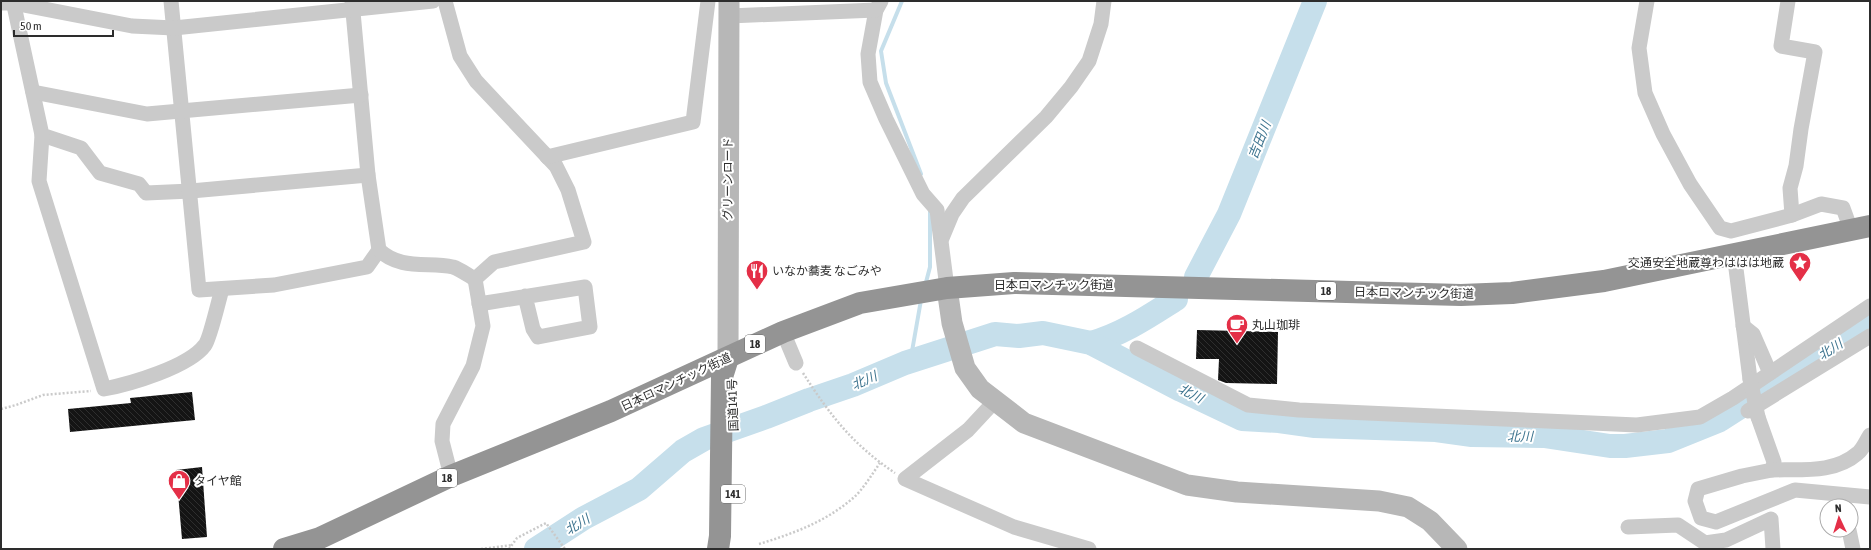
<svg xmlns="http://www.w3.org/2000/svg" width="1871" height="550" font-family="'Asap Condensed','Noto Sans JP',sans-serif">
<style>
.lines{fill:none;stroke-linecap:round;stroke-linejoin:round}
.stream{stroke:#c6dfeb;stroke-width:4}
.river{stroke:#c6dfeb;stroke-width:24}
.building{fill:url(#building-back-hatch)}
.path{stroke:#cacaca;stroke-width:2.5;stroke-dasharray:2 2;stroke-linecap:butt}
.street{stroke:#cacaca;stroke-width:15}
.secondary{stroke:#b7b7b7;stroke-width:21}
.highway{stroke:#949494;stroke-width:22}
.street-bridge{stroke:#cacaca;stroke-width:15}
.labels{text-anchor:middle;stroke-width:4;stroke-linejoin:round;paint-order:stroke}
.shield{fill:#fff;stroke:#6c6c6c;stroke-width:1}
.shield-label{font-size:11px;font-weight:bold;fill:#2d2d2d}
.street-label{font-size:12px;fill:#2d2d2d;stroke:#fff}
.poi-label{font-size:12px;fill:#2d2d2d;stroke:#fff;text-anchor:start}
.water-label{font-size:13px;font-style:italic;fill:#3c738e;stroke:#fff}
</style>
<defs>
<pattern id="building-back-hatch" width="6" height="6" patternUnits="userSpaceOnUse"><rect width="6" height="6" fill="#141414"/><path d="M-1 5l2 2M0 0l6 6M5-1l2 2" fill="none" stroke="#2e2e2e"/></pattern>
</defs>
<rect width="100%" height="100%" fill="#fff"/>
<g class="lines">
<g class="stream">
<polyline points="902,1 881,51 886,83 921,174"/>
<polyline points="925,286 930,267 930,209"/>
<polyline points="905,363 911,357 921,300"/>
</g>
<g class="river">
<polyline points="1196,277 1229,214 1315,1"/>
<path d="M1091,343c32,-9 58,-27 85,-44"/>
<polyline points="536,549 584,518 639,489 683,451 704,439 766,417 809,400 853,385 905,363 995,334 1019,336 1043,333 1091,343 1181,390 1242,419 1279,421 1315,426 1436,430 1472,435 1544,436 1610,446 1625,446 1668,441 1720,420 1870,324"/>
</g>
</g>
<g class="building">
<polygon points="1197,330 1278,332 1277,384 1226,383 1218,380 1219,359 1196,359"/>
<polygon points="192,392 195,420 70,432 68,409 131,403 130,398"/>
<polygon points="202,467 207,537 182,539 176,470"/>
</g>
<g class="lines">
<g class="path">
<path d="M803,373c27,42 49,71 92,100"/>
<polyline points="1,409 16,405 43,395 91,391"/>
<path d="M759,544c33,-10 66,-22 93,-45 11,-9 20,-25 28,-36"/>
<polyline points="481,549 512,545"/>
<polyline points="509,549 517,538 546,523 565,549"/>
</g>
<g class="street">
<polyline points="13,1 42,135 81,148 100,173 139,184 146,193 191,191 368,175"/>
<polyline points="171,1 199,290 274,285 367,267 379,250"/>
<path d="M352,1l16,174 11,75c21,20 48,12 74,17 7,2 16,9 22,12"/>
<polyline points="445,1 460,56 476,81 556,166 568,190 584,242 494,262 475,279"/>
<polyline points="881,1 876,10 868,54 870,82 886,119 923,194 937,210 947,288"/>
<polyline points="1647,1 1639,48 1645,93 1663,134 1690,184 1720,228 1731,231 1792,215 1821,204 1843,208 1851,230"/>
<polyline points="1788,1 1781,46 1815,52 1801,129 1796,166 1790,188 1792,215"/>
<polyline points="1,3 13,3 132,26 174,28 433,1"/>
<polyline points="729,16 876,10"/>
<polyline points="33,92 147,114 361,95"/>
<path d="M42,135l-3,46 65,208c26,-5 85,-22 101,-44 5,-6 14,-46 17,-56"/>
<polyline points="547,157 693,122 708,1"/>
<polyline points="942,238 952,214 963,198 1046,117 1071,87 1089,61 1101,24 1104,1"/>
<polyline points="1734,253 1750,379"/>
<polyline points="479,304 585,287 590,327 538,337 533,329 525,296"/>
<polyline points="1743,326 1753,334 1770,373"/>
<polyline points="783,332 796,363"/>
<polyline points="1137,348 1248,405 1299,410 1637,425 1700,417 1733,398 1870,306"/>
<polyline points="995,401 968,430 905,479 1014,527 1089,549"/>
<polyline points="1748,411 1870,336"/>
<polyline points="1758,417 1774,462 1772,470 1742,476 1698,489 1695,501 1701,518 1716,522 1795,490 1870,497"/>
<path d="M1772,470c29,-1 62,4 86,-17 5,-4 8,-12 12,-18"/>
<polyline points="451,476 442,441 443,424 473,366 483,326 475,279"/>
<polyline points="1628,527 1678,525 1705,543 1726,540 1771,519 1773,549"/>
<polyline points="1849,530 1853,549"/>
</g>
<g class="secondary">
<polyline points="947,288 952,323 965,368 980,389 1024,423 1187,485 1237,492 1379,501 1408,507 1430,521 1457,549"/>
<polyline points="728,358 729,1"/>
</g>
<g class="highway">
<polyline points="284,549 320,538 451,476 611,411 783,332 860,303 947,288 1014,283 1461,295 1512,293 1604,281 1870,226"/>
<polyline points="718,549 720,536 722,377 728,358"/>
</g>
<polyline class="street-bridge" points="1750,379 1758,417"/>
</g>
<defs>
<g id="sight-pin" transform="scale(1.15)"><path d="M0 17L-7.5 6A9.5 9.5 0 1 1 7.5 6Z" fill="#e42f47" stroke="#fff"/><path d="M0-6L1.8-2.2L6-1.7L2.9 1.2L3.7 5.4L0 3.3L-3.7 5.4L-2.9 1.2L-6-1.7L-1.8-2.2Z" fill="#fff"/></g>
<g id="restaurant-pin" transform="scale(1.15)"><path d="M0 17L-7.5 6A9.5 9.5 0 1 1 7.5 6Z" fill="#e42f47" stroke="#fff"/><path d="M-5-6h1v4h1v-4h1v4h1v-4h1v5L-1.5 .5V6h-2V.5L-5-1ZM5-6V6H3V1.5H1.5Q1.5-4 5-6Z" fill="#fff"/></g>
<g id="cafe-pin" transform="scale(1.15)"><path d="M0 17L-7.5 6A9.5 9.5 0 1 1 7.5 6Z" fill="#e42f47" stroke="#fff"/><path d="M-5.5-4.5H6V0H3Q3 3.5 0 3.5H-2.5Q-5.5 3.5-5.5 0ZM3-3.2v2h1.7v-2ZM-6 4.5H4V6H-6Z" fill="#fff"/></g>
<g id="shop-pin" transform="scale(1.15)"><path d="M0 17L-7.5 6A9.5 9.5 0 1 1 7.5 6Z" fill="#e42f47" stroke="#fff"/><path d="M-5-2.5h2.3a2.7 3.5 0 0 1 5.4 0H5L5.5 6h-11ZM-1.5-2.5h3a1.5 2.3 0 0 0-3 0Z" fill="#fff"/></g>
</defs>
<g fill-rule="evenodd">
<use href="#sight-pin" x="1800" y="263"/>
<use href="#restaurant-pin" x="757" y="271"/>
<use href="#cafe-pin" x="1237" y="325"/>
<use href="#shop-pin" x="179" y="481"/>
</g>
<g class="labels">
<g class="shield">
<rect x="1316" y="282" width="20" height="18" rx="3"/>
<rect x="745" y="335" width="20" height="18" rx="3"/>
<rect x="437" y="469" width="20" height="18" rx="3"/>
<rect x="721" y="485" width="24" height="18" rx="3"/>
</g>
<g class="shield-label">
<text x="1326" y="295">18</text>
<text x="755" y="348">18</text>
<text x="447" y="482">18</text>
<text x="733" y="498">141</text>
</g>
<g class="street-label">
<text transform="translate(728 179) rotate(-90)" y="4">グリーンロード</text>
<text x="1054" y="289">日本ロマンチック街道</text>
<text transform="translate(1414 293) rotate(1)" y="4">日本ロマンチック街道</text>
<text transform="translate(676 382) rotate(-25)" y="4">日本ロマンチック街道</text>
<text transform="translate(733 405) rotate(-92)" y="4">国道141号</text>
</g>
<g class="poi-label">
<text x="1784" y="267" text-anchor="end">交通安全地蔵尊わははは地蔵</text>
<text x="772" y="275">いなか蕎麦 なごみや</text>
<text x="1252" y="329">丸山珈琲</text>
<text x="194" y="485">タイヤ館</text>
</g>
<g class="water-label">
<text transform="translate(1259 140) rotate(-68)" y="5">吉田川</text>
<text transform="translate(1830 349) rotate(-33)" y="5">北川</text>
<text transform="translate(864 380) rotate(-23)" y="5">北川</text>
<text transform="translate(1191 393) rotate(27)" y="5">北川</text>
<text x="1520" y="441">北川</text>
<text transform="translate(577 524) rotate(-31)" y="5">北川</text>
</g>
</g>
<rect width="1871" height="550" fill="none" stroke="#2d2d2d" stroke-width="4"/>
<g transform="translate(1839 518) rotate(356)"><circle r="19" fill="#ffffff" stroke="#ababab"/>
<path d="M0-3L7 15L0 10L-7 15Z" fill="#e42f47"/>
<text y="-6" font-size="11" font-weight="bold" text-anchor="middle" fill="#2d2d2d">N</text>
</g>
<path d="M14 30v6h99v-6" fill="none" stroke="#2d2d2d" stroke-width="2"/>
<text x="20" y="30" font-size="12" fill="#2d2d2d" stroke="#ffffff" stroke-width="3" paint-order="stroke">50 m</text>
</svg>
